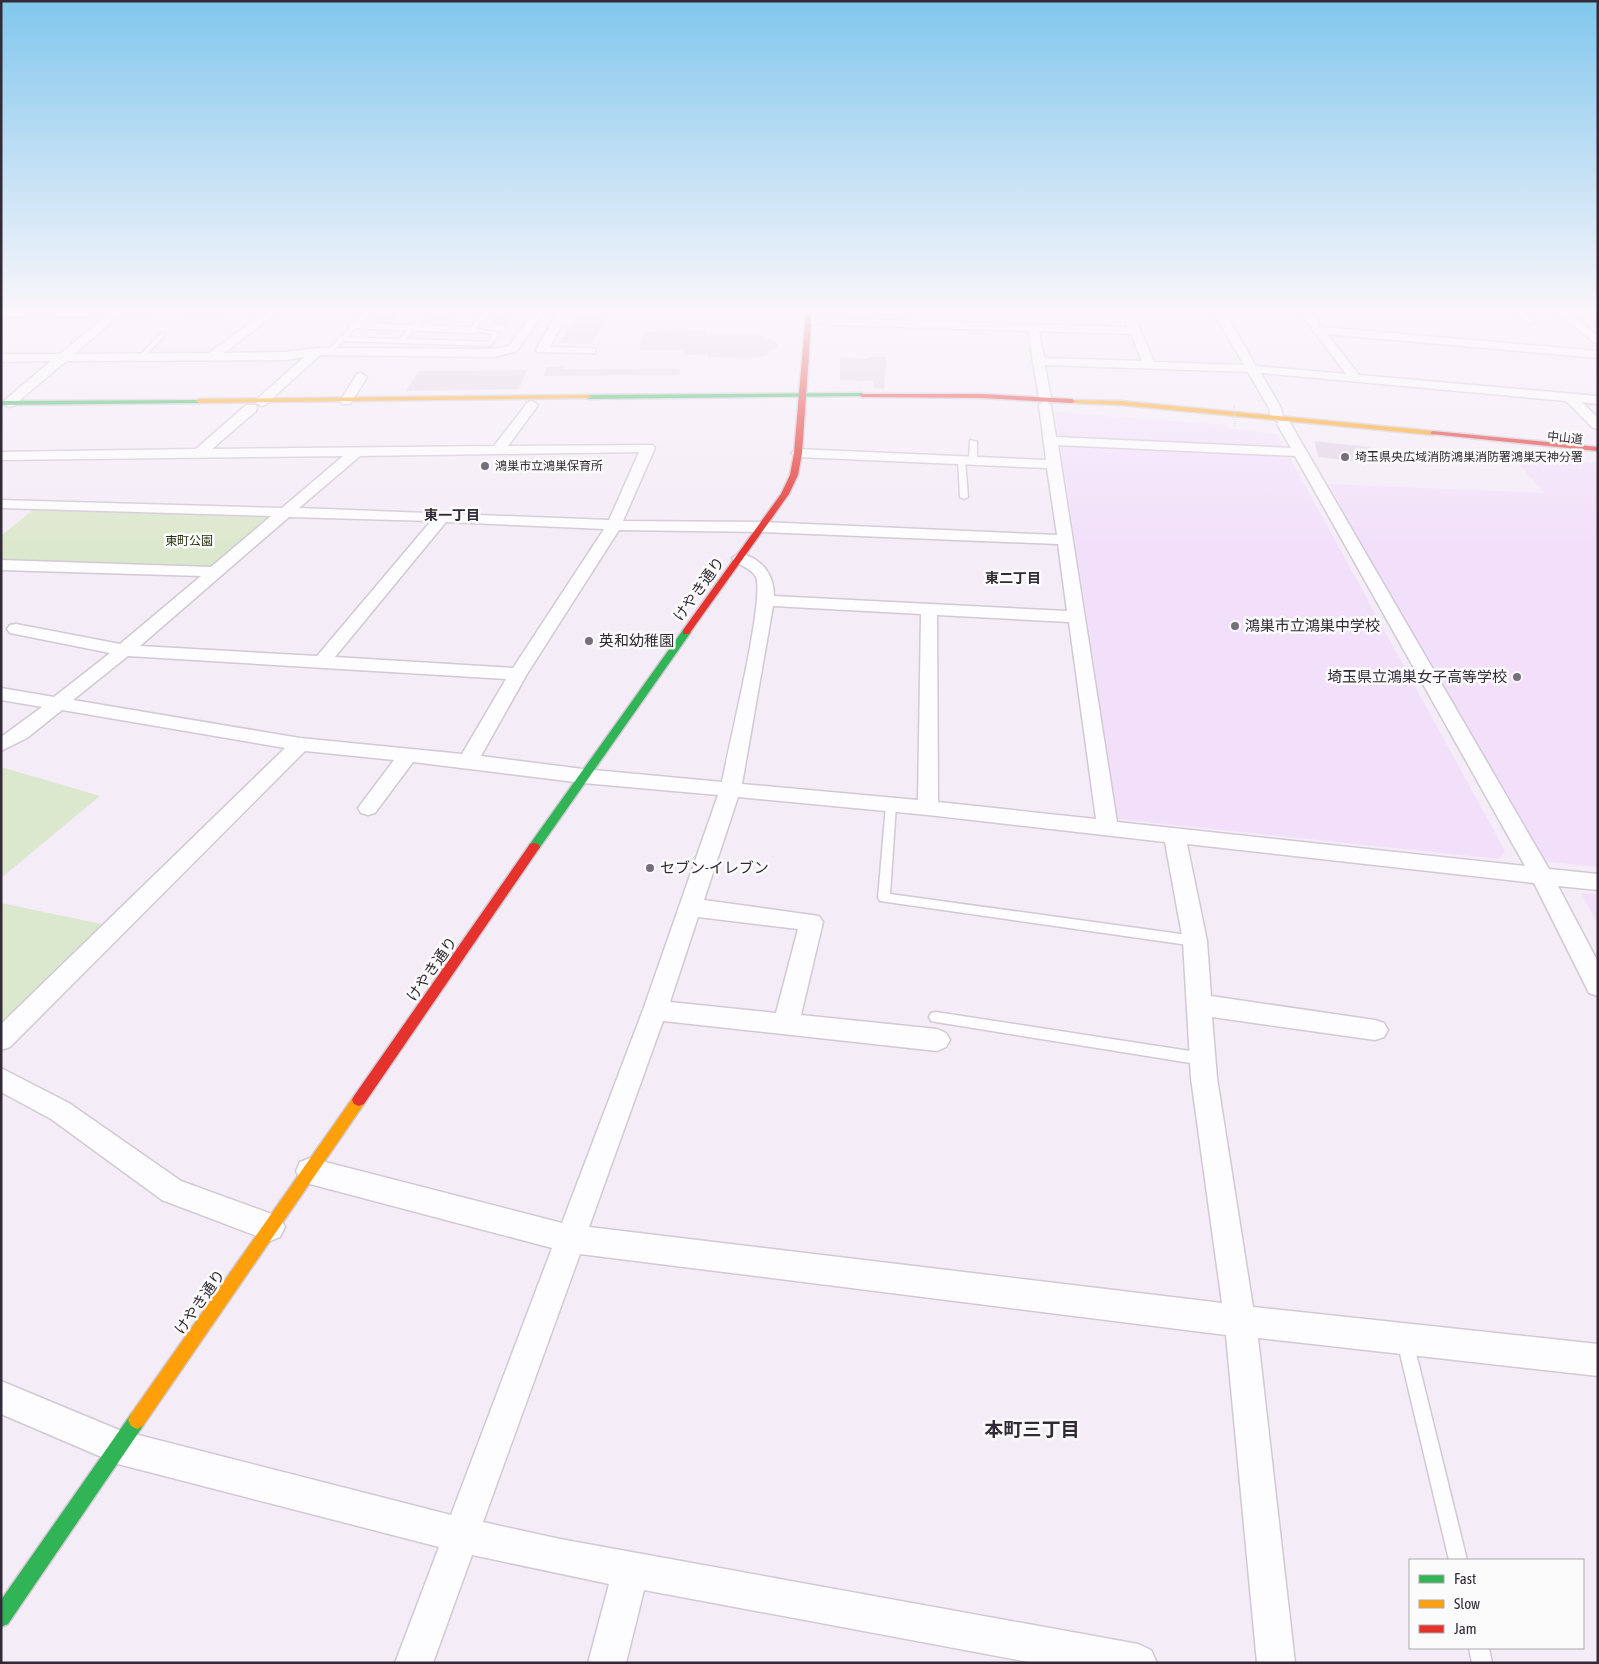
<svg xmlns="http://www.w3.org/2000/svg" width="1599" height="1664" font-family="'Asap Condensed','Noto Sans JP',sans-serif">
<style>
.built{fill:#f2e0fa}
.green{fill:#dce8cd}
.building{fill:#e0d4e4}
.lines{fill:none;stroke-linecap:round;stroke-linejoin:round}
.lane-casing{stroke:#d1c9d4;stroke-width:3}
.street-casing{stroke:#d1c9d4;stroke-width:3}
.fast-casing{stroke:#d1c9d4;stroke-width:3}
.slow-casing{stroke:#d1c9d4;stroke-width:3}
.jam-casing{stroke:#d1c9d4;stroke-width:3}
.lane{fill:#fdfcfe;fill-rule:evenodd}
.street{fill:#fdfcfe;fill-rule:evenodd}
.fast{fill:#30b455;fill-rule:evenodd}
.slow{fill:#ff9f0a;fill-rule:evenodd}
.jam{fill:#e5322d;fill-rule:evenodd}
.path-bridge{stroke:#d7d4d8;stroke-width:2;stroke-dasharray:1 1;stroke-linecap:butt}
.poi-dot{fill:#766e7a;stroke:#fbfbfb;stroke-width:2}
.labels{text-anchor:middle;stroke-width:5;stroke-linejoin:round;paint-order:stroke}
.far-street-label{font-size:12px;fill:#322a36;stroke:#fbfbfb}
.far-poi-label{font-size:12px;fill:#322a36;stroke:#fbfbfb;text-anchor:start}
.far-park-label{font-size:12px;fill:#22320e;stroke:#fbfbfb}
.far-neighbourhood-label{font-size:14px;font-weight:bold;fill:#322a36;stroke:#fbfbfb}
.street-label{font-size:15px;fill:#322a36;stroke:#fbfbfb}
.poi-label{font-size:15px;fill:#322a36;stroke:#fbfbfb;text-anchor:start}
.near-neighbourhood-label{font-size:19px;font-weight:bold;fill:#322a36;stroke:#fbfbfb}
</style>
<rect width="100%" height="100%" fill="#f4ecf7"/>
<g class="built">
<polygon points="1055,412 1225,425 1230,429 1277,434 1505,851 1499,859 1118,819"/>
<polygon points="1510,454 1598,463 1598,867 1541,861 1328,484 1544,493"/>
<polygon points="1581,893 1598,894 1598,925"/>
</g>
<g class="green">
<polygon points="33,510 268,517 271,522 214,566 205,569 1,559 1,536"/>
<polygon points="1,767 100,796 1,878"/>
<polygon points="1,903 111,926 1,1039"/>
</g>
<g class="building">
<polygon points="382,311 401,311 390,323 371,322"/>
<polygon points="440,311 459,311 446,325 428,324"/>
<polygon points="500,311 516,311 506,325 489,325"/>
<polygon points="580,311 610,311 591,344 559,343"/>
<polygon points="706,331 706,335 759,335 777,342 777,347 765,356 751,358 708,357 708,354 684,355 684,350 639,350 644,332"/>
<polygon points="869,357 887,357 884,389 874,388 873,381 840,380 840,358 868,359"/>
<polygon points="547,367 563,367 562,369 680,369 679,375 543,376"/>
<polygon points="527,370 519,389 406,391 418,371"/>
<polygon points="1315,441 1369,447 1373,463 1318,457"/>
</g>
<g class="lines">
<g class="lane-casing">
<g id="lane">
<polygon points="367,311 373,311 346,337 399,339 425,311 431,311 406,339 488,342 493,334 469,330 484,311 490,311 476,329 500,333 490,346 343,341 332,352 328,352 328,350"/>
<polygon points="1515,311 1522,311 1534,323 1529,324"/>
<polygon points="161,333 166,334 143,358 139,358 139,356"/>
<polygon points="970,440 977,442 977,460 973,462 969,460"/>
<polygon points="958,458 965,460 968,497 964,499 960,497"/>
<polygon points="891,801 896,805 890,894 1195,936 1199,938 1201,941 1199,944 1195,946 880,901 878,898 886,805"/>
<polygon points="936,1012 1203,1053 1208,1055 1210,1059 1208,1063 1203,1065 936,1022 931,1021 929,1017 931,1013"/>
<polygon points="1405,1333 1411,1335 1413,1341 1467,1560 1449,1560 1397,1341 1399,1335"/>
<polygon points="1469,1648 1489,1648 1492,1663 1472,1663"/>
</g>
</g>
<g class="street-casing">
<g id="street">
<polygon points="1,311 228,311 223,314 119,316 74,354 209,353 267,311 279,311 224,353 286,352 317,348 494,349 509,346 534,311 545,311 517,351 494,357 320,355 265,405 261,406 255,402 257,399 304,357 286,360 66,361 13,406 9,407 3,403 5,400 51,361 1,362 1,354 60,354 106,316 1,317"/>
<polygon points="558,311 569,311 550,347 591,348 595,349 595,353 538,352 536,350"/>
<path d="M1122,311h10l22,51 90,3 -31,-54h11l32,55 90,8 -47,-63h11l12,16 276,24v7l-271,-24 32,41 239,21v8l-16,-2 16,16v11l-5,-1 -27,-27 -305,-28 20,35 2,9 -6,4 -6,-4 -2,-9 -21,-36 -203,-7 6,33 -5,3 5,4 5,32 235,11 -14,-24 2,-3h10l260,448 49,5v16l-40,-4 40,76v34l-9,-3 -55,-110 -347,-39 20,97 4,55 164,24 9,3 4,7 -4,7 -9,3 -163,-23 5,61 36,229 345,37v32l-340,-38 37,325h-38l-31,-328 -646,-81 -97,268 77,17 578,105 13,6 6,13h-123l-390,-73 -18,73h-38l21,-79 -137,-29 -39,108h-38l44,-116 -321,-83 -117,-50v-33l118,49 332,85 101,-267 -242,-64 -10,-4 -4,-9 4,-9 10,-4 252,65 81,-213 75,-215 -135,-12 -170,-21 -38,51 -7,2 -7,-2 -3,-5 36,-48 -89,-9 -295,296 -9,3v-26l284,-276 -223,-38 -35,28 -26,13v-14l41,-30 -41,-7v-12l53,9 56,-44 -100,-20 -3,-4 3,-4 6,-1 104,20 81,-68 -200,-6v-10l210,7 60,-51 -270,-8v-8l281,8 61,-52 -342,4v-8l195,-3 50,-44h10l1,3 -1,3 -44,38 282,-3 34,-44 4,-1 6,4 -30,41 145,-1 2,3 -32,73 139,1 295,13 -10,-67 -249,-11 -7,-4 7,-4 248,11 -7,-55 5,-4 -5,-3 -11,-67 -220,-7 -6,-3 6,-3 320,9zM1039,331l92,3 11,27 -98,-3zM1058,445l237,11 230,410 -408,-44zM639,452l-30,68 -310,-12 61,-52zM289,517l142,4 -114,135 -177,-10zM446,522l158,7 -91,139 -178,-11zM619,530l143,2 296,12 9,67 -293,-15c0,-22 -12,-37 -34,-43l-8,5c6,8 19,9 24,19 9,23 -28,171 -34,205l-139,-13 -102,-13 46,-82zM773,606l148,8 -3,186 -176,-16zM937,615l132,7 27,197 -158,-17zM128,656l378,23 -44,75 -162,-16 -227,-38zM738,797l190,18 237,27 18,99 8,137 31,225 -633,-76 74,-206 274,30 9,-4 4,-7 -4,-7 -9,-4 -136,-14 22,-93 -4,-6 -115,-16zM698,917l100,12 -22,84 -106,-11z"/>
<polygon points="1555,311 1567,311 1598,336 1598,345"/>
<polygon points="354,323 474,327 480,330 474,333 350,328 348,326"/>
<polygon points="361,373 367,377 352,401 350,404 342,404 340,401 357,374"/>
<polygon points="1,1068 69,1103 181,1181 280,1217 285,1227 280,1237 270,1241 162,1200 51,1119 1,1092"/>
</g>
</g>
<g class="fast-casing">
<g id="fast">
<polygon points="862,393 865,395 864,396 588,399 585,397 588,395"/>
<polygon points="201,400 202,401 199,403 1,405 1,401"/>
<polygon points="686,629 691,632 538,850 530,850 528,847 530,844 683,630"/>
<polygon points="137,1411 143,1414 146,1420 143,1426 8,1624 1,1627 1,1600 131,1414"/>
</g>
</g>
<g class="slow-casing">
<g id="slow">
<polygon points="588,395 590,396 590,398 199,403 196,401 199,399"/>
<polygon points="1070,400 1121,401 1433,431 1437,433 1433,435 1121,405 1072,403 1069,401"/>
<polygon points="359,1094 364,1096 366,1100 364,1104 143,1426 137,1429 131,1426 128,1420 131,1414 354,1096"/>
</g>
</g>
<g class="jam-casing">
<g id="jam">
<polygon points="806,311 812,311 802,453 798,475 789,494 689,634 683,634 683,630 781,494 790,475 794,453"/>
<polygon points="860,394 982,394 1072,399 1075,401 1072,403 982,398 862,397 859,395"/>
<polygon points="1433,431 1598,447 1598,451 1431,434 1431,432"/>
<polygon points="534,843 538,844 540,847 538,850 364,1104 359,1106 354,1104 352,1100 354,1096 530,844"/>
</g>
</g>
<use href="#lane" class="lane"/>
<use href="#street" class="street"/>
<use href="#fast" class="fast"/>
<use href="#slow" class="slow"/>
<use href="#jam" class="jam"/>
<polyline class="path-bridge" points="1234,405 1235,426"/>
</g>
<linearGradient id="sky" x2="0" y2="1"><stop stop-color="#81c7ed"/><stop offset="0.57" stop-color="#faf6fb"/><stop offset="1" stop-color="#faf6fb" stop-opacity="0"/></linearGradient>
<rect width="1599" height="544" fill="url(#sky)"/>
<g class="poi-dot">
<circle cx="1345" cy="457" r="5"/>
<circle cx="485" cy="466" r="5"/>
<circle cx="1235" cy="626" r="5"/>
<circle cx="589" cy="641" r="5"/>
<circle cx="1517" cy="677" r="5"/>
<circle cx="650" cy="868" r="5"/>
</g>
<g class="labels">
<g class="far-street-label">
<text transform="translate(1565 438) rotate(6)" y="4">中山道</text>
</g>
<g class="far-poi-label">
<text x="1355" y="461">埼玉県央広域消防鴻巣消防署鴻巣天神分署</text>
<text x="495" y="470">鴻巣市立鴻巣保育所</text>
</g>
<g class="far-park-label">
<text x="189" y="545">東町公園</text>
</g>
<g class="far-neighbourhood-label">
<text x="452" y="520">東一丁目</text>
<text x="1013" y="583">東二丁目</text>
</g>
<g class="street-label">
<text transform="translate(699 589) rotate(-54)" y="5">けやき通り</text>
<text transform="translate(432 969) rotate(-55)" y="5">けやき通り</text>
<text transform="translate(200 1302) rotate(-55)" y="5">けやき通り</text>
</g>
<g class="poi-label">
<text x="1245" y="631">鴻巣市立鴻巣中学校</text>
<text x="599" y="646">英和幼稚園</text>
<text x="1507" y="682" text-anchor="end">埼玉県立鴻巣女子高等学校</text>
<text x="660" y="873">セブン-イレブン</text>
</g>
<g class="near-neighbourhood-label">
<text x="1032" y="1436">本町三丁目</text>
</g>
</g>
<rect width="1599" height="1664" fill="none" stroke="#322a36" stroke-width="5"/>
<rect x="1409" y="1559" width="175" height="90" fill="#fbfbfb" stroke="#aba7ac"/>
<rect x="1419" y="1575" width="25" height="8" fill="#30b455" stroke="#aba7ac"/>
<text x="1454" y="1584" font-size="15" fill="#322a36">Fast</text>
<rect x="1419" y="1600" width="25" height="8" fill="#ff9f0a" stroke="#aba7ac"/>
<text x="1454" y="1609" font-size="15" fill="#322a36">Slow</text>
<rect x="1419" y="1625" width="25" height="8" fill="#e5322d" stroke="#aba7ac"/>
<text x="1454" y="1634" font-size="15" fill="#322a36">Jam</text>
</svg>
